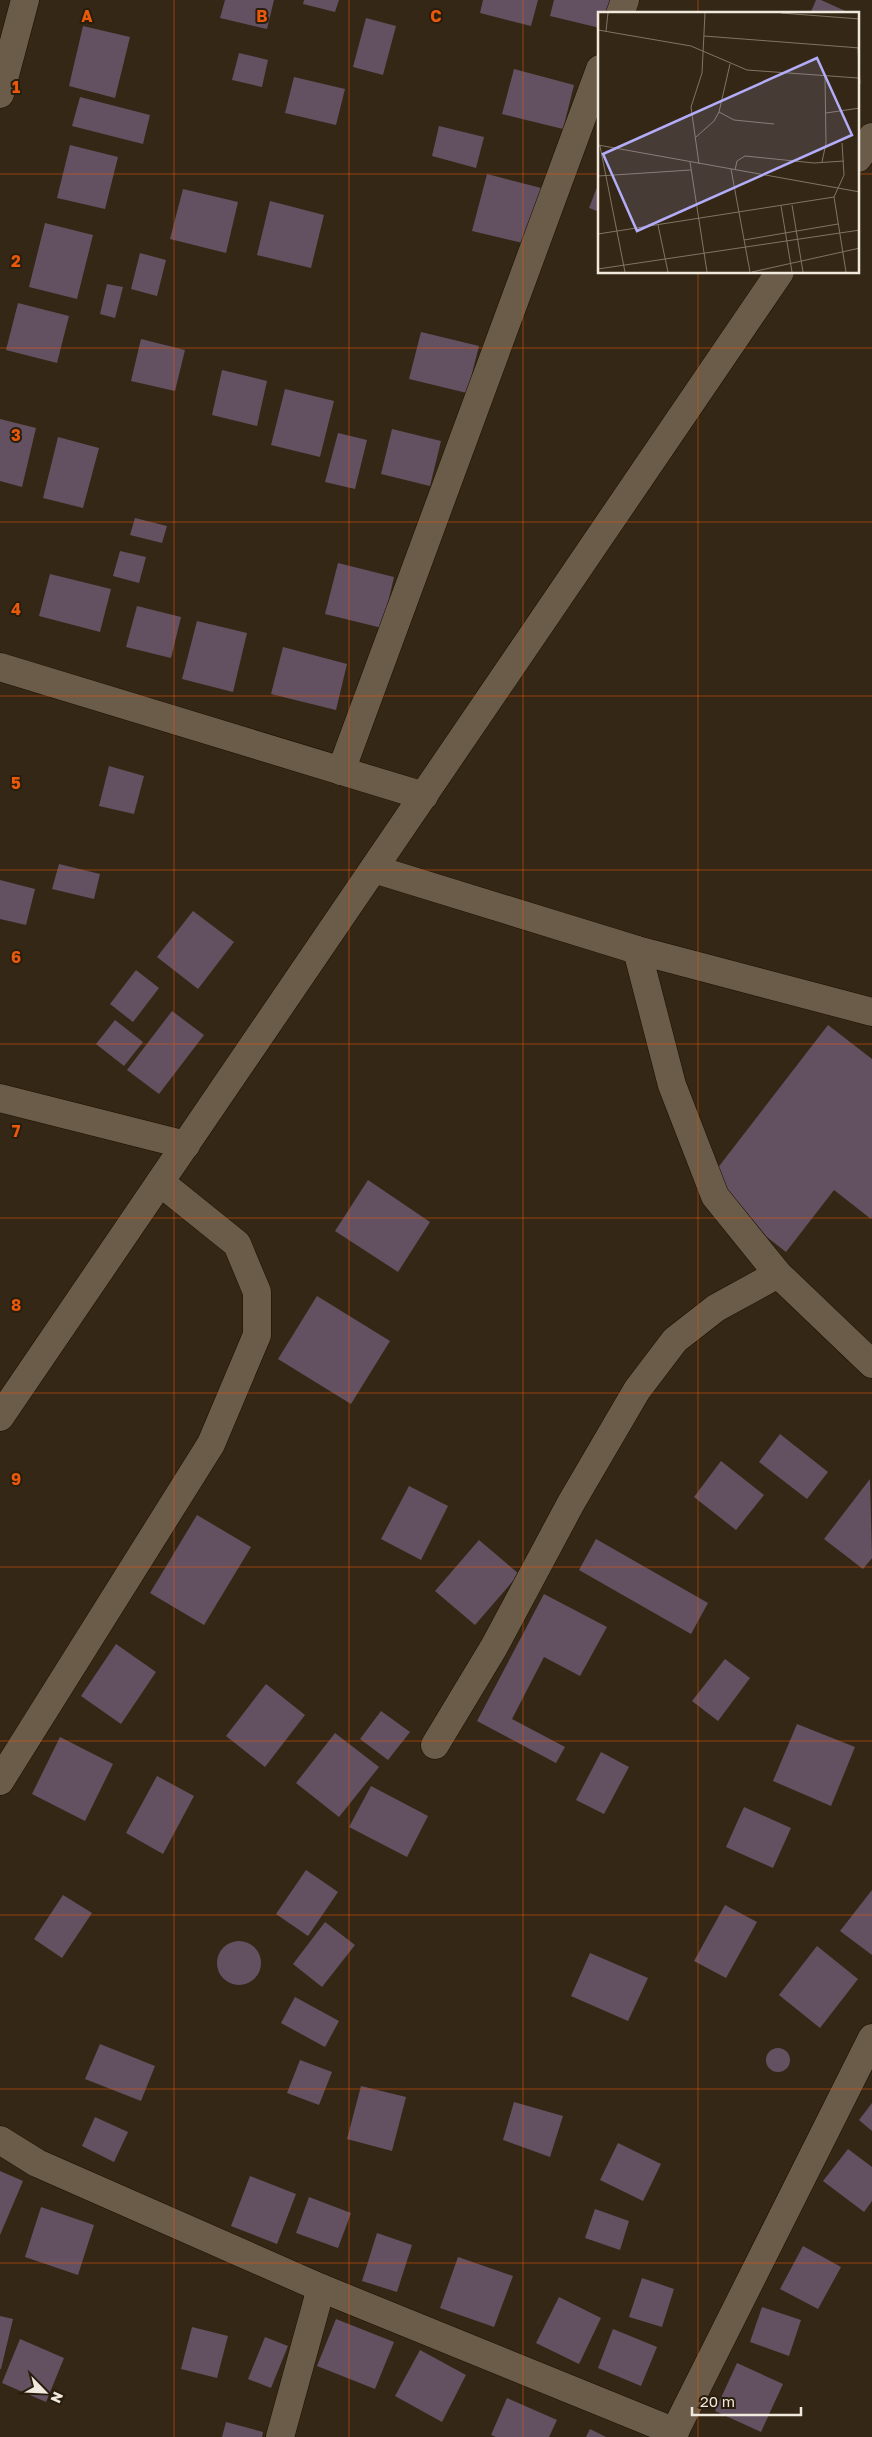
<svg xmlns="http://www.w3.org/2000/svg" width="872" height="2437" font-family="'Golos Text',sans-serif">
<style>
.building{fill:#635162}
.lines{fill:none;stroke-linecap:round;stroke-linejoin:round}
.street-casing{stroke:#1b0f01;stroke-width:29}
.street{stroke:#6b5c49;stroke-width:28}
.grid{fill:none;stroke:#e8590c;stroke-width:1;stroke-opacity:0.55}
.inset-road{fill:none;stroke:#807565;stroke-width:1}
.view{fill:#b3acf9;fill-opacity:0.15;stroke:#b3acf9;stroke-width:2.5}
.inset-edge{fill:none;stroke:#f2e9de;stroke-width:2.5}
.grid-label{font-size:16px;text-anchor:middle;font-weight:bold;fill:#e8590c;stroke:#291d0c;stroke-width:4;stroke-linejoin:round;paint-order:stroke}
</style>
<rect width="100%" height="100%" fill="#342715"/>
<g class="building">
<polygon points="225,0 274,0 267,29 220,18"/>
<polygon points="304,0 339,0 335,12 303,4"/>
<polygon points="483,0 538,0 531,26 480,13"/>
<polygon points="554,0 610,0 607,14 600,14 600,28 550,16"/>
<polygon points="816,0 821,0 852,14 810,14"/>
<polygon points="366,18 396,26 383,75 353,67"/>
<polygon points="83,26 130,37 115,98 69,86"/>
<polygon points="239,53 268,60 262,87 232,80"/>
<polygon points="514,69 574,85 563,129 502,114"/>
<polygon points="294,77 345,89 336,125 285,113"/>
<polygon points="80,97 150,115 143,144 72,126"/>
<polygon points="439,126 484,137 476,168 432,156"/>
<polygon points="70,145 118,157 105,209 57,198"/>
<polygon points="487,174 541,188 527,244 472,231"/>
<polygon points="599,182 600,182 600,212 589,208"/>
<polygon points="183,189 238,202 226,253 170,239"/>
<polygon points="270,201 324,215 311,268 257,255"/>
<polygon points="45,223 93,235 77,299 29,287"/>
<polygon points="140,253 166,260 157,296 131,289"/>
<polygon points="107,284 123,287 115,318 100,314"/>
<polygon points="18,303 69,316 57,363 6,350"/>
<polygon points="421,332 479,346 467,393 409,379"/>
<polygon points="141,339 185,350 175,391 131,381"/>
<polygon points="222,370 267,381 257,426 212,415"/>
<polygon points="285,389 334,401 320,457 271,445"/>
<polygon points="0,419 36,428 22,487 0,481"/>
<polygon points="392,429 441,441 430,486 381,474"/>
<polygon points="338,433 367,440 355,489 325,482"/>
<polygon points="58,437 99,448 83,508 43,498"/>
<polygon points="135,518 167,526 162,543 130,535"/>
<polygon points="120,551 146,557 139,583 113,576"/>
<polygon points="338,563 394,577 382,628 325,614"/>
<polygon points="50,574 111,589 100,632 39,616"/>
<polygon points="137,606 181,617 171,658 126,647"/>
<polygon points="197,621 247,633 233,692 182,679"/>
<polygon points="283,647 347,664 336,710 271,694"/>
<polygon points="109,766 144,776 134,814 99,806"/>
<polygon points="59,864 100,874 94,899 52,889"/>
<polygon points="0,880 35,889 26,925 0,919"/>
<polygon points="193,911 234,942 198,989 157,957"/>
<polygon points="136,970 159,988 133,1022 110,1004"/>
<polygon points="172,1011 204,1035 159,1094 127,1070"/>
<polygon points="115,1020 143,1042 124,1066 96,1044"/>
<polygon points="828,1025 872,1059 872,1217 871,1219 834,1190 786,1252 703,1187"/>
<polygon points="368,1180 430,1222 398,1272 335,1231"/>
<polygon points="317,1296 390,1341 351,1404 278,1359"/>
<polygon points="780,1434 828,1472 807,1499 759,1462"/>
<polygon points="721,1461 764,1495 736,1530 694,1497"/>
<polygon points="870,1479 872,1558 863,1569 824,1539"/>
<polygon points="409,1486 448,1506 421,1560 381,1539"/>
<polygon points="197,1515 251,1547 204,1625 150,1593"/>
<polygon points="596,1539 708,1603 691,1634 579,1570"/>
<polygon points="479,1540 519,1574 475,1625 435,1591"/>
<polygon points="544,1594 607,1627 580,1676 544,1657 512,1719 565,1747 556,1763 477,1721"/>
<polygon points="116,1644 156,1672 121,1724 81,1696"/>
<polygon points="725,1659 750,1678 718,1721 692,1701"/>
<polygon points="266,1684 305,1715 265,1767 226,1736"/>
<polygon points="381,1711 410,1732 388,1760 360,1739"/>
<polygon points="797,1724 855,1747 831,1806 773,1781"/>
<polygon points="335,1733 379,1767 339,1817 296,1783"/>
<polygon points="60,1737 113,1764 85,1821 32,1794"/>
<polygon points="601,1752 629,1767 604,1814 576,1800"/>
<polygon points="157,1776 194,1796 163,1854 126,1833"/>
<polygon points="371,1786 428,1816 407,1857 349,1827"/>
<polygon points="744,1807 791,1828 773,1868 726,1847"/>
<polygon points="306,1870 338,1892 308,1936 276,1914"/>
<polygon points="872,1890 872,1955 840,1931"/>
<polygon points="63,1895 92,1913 62,1958 34,1939"/>
<polygon points="725,1905 757,1922 726,1978 694,1961"/>
<polygon points="325,1922 355,1945 322,1987 293,1964"/>
<circle cx="239" cy="1963" r="22"/>
<polygon points="817,1946 858,1979 820,2028 779,1995"/>
<polygon points="590,1953 648,1978 628,2021 571,1996"/>
<polygon points="295,1997 339,2021 325,2047 281,2023"/>
<polygon points="100,2044 155,2066 141,2101 85,2079"/>
<circle cx="778" cy="2060" r="12"/>
<polygon points="300,2060 332,2072 319,2105 287,2093"/>
<polygon points="361,2086 406,2097 392,2151 347,2139"/>
<polygon points="514,2102 563,2116 550,2157 503,2140"/>
<polygon points="872,2103 872,2131 859,2120"/>
<polygon points="95,2117 128,2132 114,2162 82,2146"/>
<polygon points="618,2143 661,2164 643,2201 600,2180"/>
<polygon points="848,2149 872,2167 872,2201 864,2212 823,2181"/>
<polygon points="0,2171 23,2181 0,2235"/>
<polygon points="250,2176 296,2194 277,2244 231,2226"/>
<polygon points="309,2197 351,2213 338,2248 296,2233"/>
<polygon points="41,2207 94,2225 78,2275 25,2257"/>
<polygon points="595,2209 629,2221 620,2250 585,2238"/>
<polygon points="377,2233 412,2245 397,2292 362,2281"/>
<polygon points="803,2246 841,2267 818,2309 780,2289"/>
<polygon points="458,2257 513,2276 494,2327 440,2308"/>
<polygon points="642,2278 674,2289 662,2327 629,2317"/>
<polygon points="559,2297 601,2318 579,2364 536,2343"/>
<polygon points="762,2307 801,2320 789,2356 750,2342"/>
<polygon points="0,2316 13,2319 1,2369 0,2369"/>
<polygon points="336,2319 394,2342 375,2389 317,2366"/>
<polygon points="192,2327 228,2336 217,2378 181,2369"/>
<polygon points="613,2329 657,2347 641,2386 598,2368"/>
<polygon points="265,2337 288,2346 271,2388 248,2379"/>
<polygon points="20,2339 64,2358 46,2402 2,2383"/>
<polygon points="420,2350 466,2375 442,2422 395,2396"/>
<polygon points="737,2363 783,2384 761,2432 715,2411"/>
<polygon points="507,2398 557,2420 549,2437 496,2437 491,2435"/>
<polygon points="226,2422 263,2432 262,2437 222,2437"/>
<polygon points="590,2429 606,2437 586,2437"/>
</g>
<g class="lines">
<g class="street-casing">
<g id="street">
<polyline points="620,14 625,0"/>
<polyline points="0,94 25,0"/>
<polyline points="858,158 872,137"/>
<polyline points="0,667 424,796"/>
<polyline points="341,771 600,69"/>
<polyline points="374,869 637,950 872,1012"/>
<polyline points="637,950 672,1085 715,1196 778,1274 872,1364"/>
<polyline points="0,1098 186,1145"/>
<polyline points="0,1417 780,272"/>
<polyline points="435,1745 494,1647 571,1503 637,1390 675,1340 716,1308 778,1274"/>
<polyline points="0,1781 211,1444 257,1335 257,1292 237,1244 160,1182"/>
<polyline points="0,2140 37,2163 321,2288 675,2432"/>
<polyline points="280,2437 321,2288"/>
<polyline points="672,2437 872,2038"/>
</g>
</g>
<use href="#street" class="street"/>
</g>
<path class="grid" d="M174,0v2437M349,0v2437M523,0v2437M698,0v14M0,174h600M858,174h14M698,272v2165M0,348h872M0,522h872M0,696h872M0,870h872M0,1044h872M0,1218h872M0,1393h872M0,1567h872M0,1741h872M0,1915h872M0,2089h872M0,2263h872"/>
<g transform="translate(598 12)">
<rect width="261" height="261" fill="#342715"/>
<path class="inset-road" d="M183,1l79,6M0,18l93,16 56,24 111,8M8,19l2,-18M106,24l156,12M260,36l2,36M121,100l15,8 40,4M228,101l34,-5M98,125l18,-16 5,-9 11,-48M244,131l2,32 -10,22 12,75M0,133l262,47M2,134l25,126M92,150l17,110M224,150l4,-19 -1,-67M101,152l-8,-57 11,-34 3,-60M133,157l19,103M137,158l2,-9 8,-5 69,7 30,-2M0,164l93,-6M194,193l11,67M183,194l11,66M60,213l10,47M0,222l236,-37M146,228l94,-16M0,257l262,-39M154,260l108,-24"/>
<path class="view" d="M219,46l35,77 -215,96 -34,-77z"/>
<rect width="261" height="261" class="inset-edge"/>
</g>
<g class="grid-label">
<text x="87" y="22">A</text>
<text x="262" y="22">B</text>
<text x="436" y="22">C</text>
<text x="16" y="93">1</text>
<text x="16" y="267">2</text>
<text x="16" y="441">3</text>
<text x="16" y="615">4</text>
<text x="16" y="789">5</text>
<text x="16" y="963">6</text>
<text x="16" y="1137">7</text>
<text x="16" y="1311">8</text>
<text x="16" y="1485">9</text>
</g>
<g transform="translate(45 2392) rotate(114)" stroke="#291d0c" stroke-width="4" paint-order="stroke">
<path d="M0-4L9 19L0 12L-9 19Z" fill="#f2e9de"/>
<text y="-8" font-size="14" font-weight="bold" text-anchor="middle" fill="#f2e9de">N</text>
</g>
<path d="M692 2407v8h109v-8" fill="none" stroke="#f2e9de" stroke-width="2.5"/>
<text x="700" y="2407" font-size="15" fill="#f2e9de" stroke="#291d0c" stroke-width="4" paint-order="stroke">20 m</text>
</svg>
